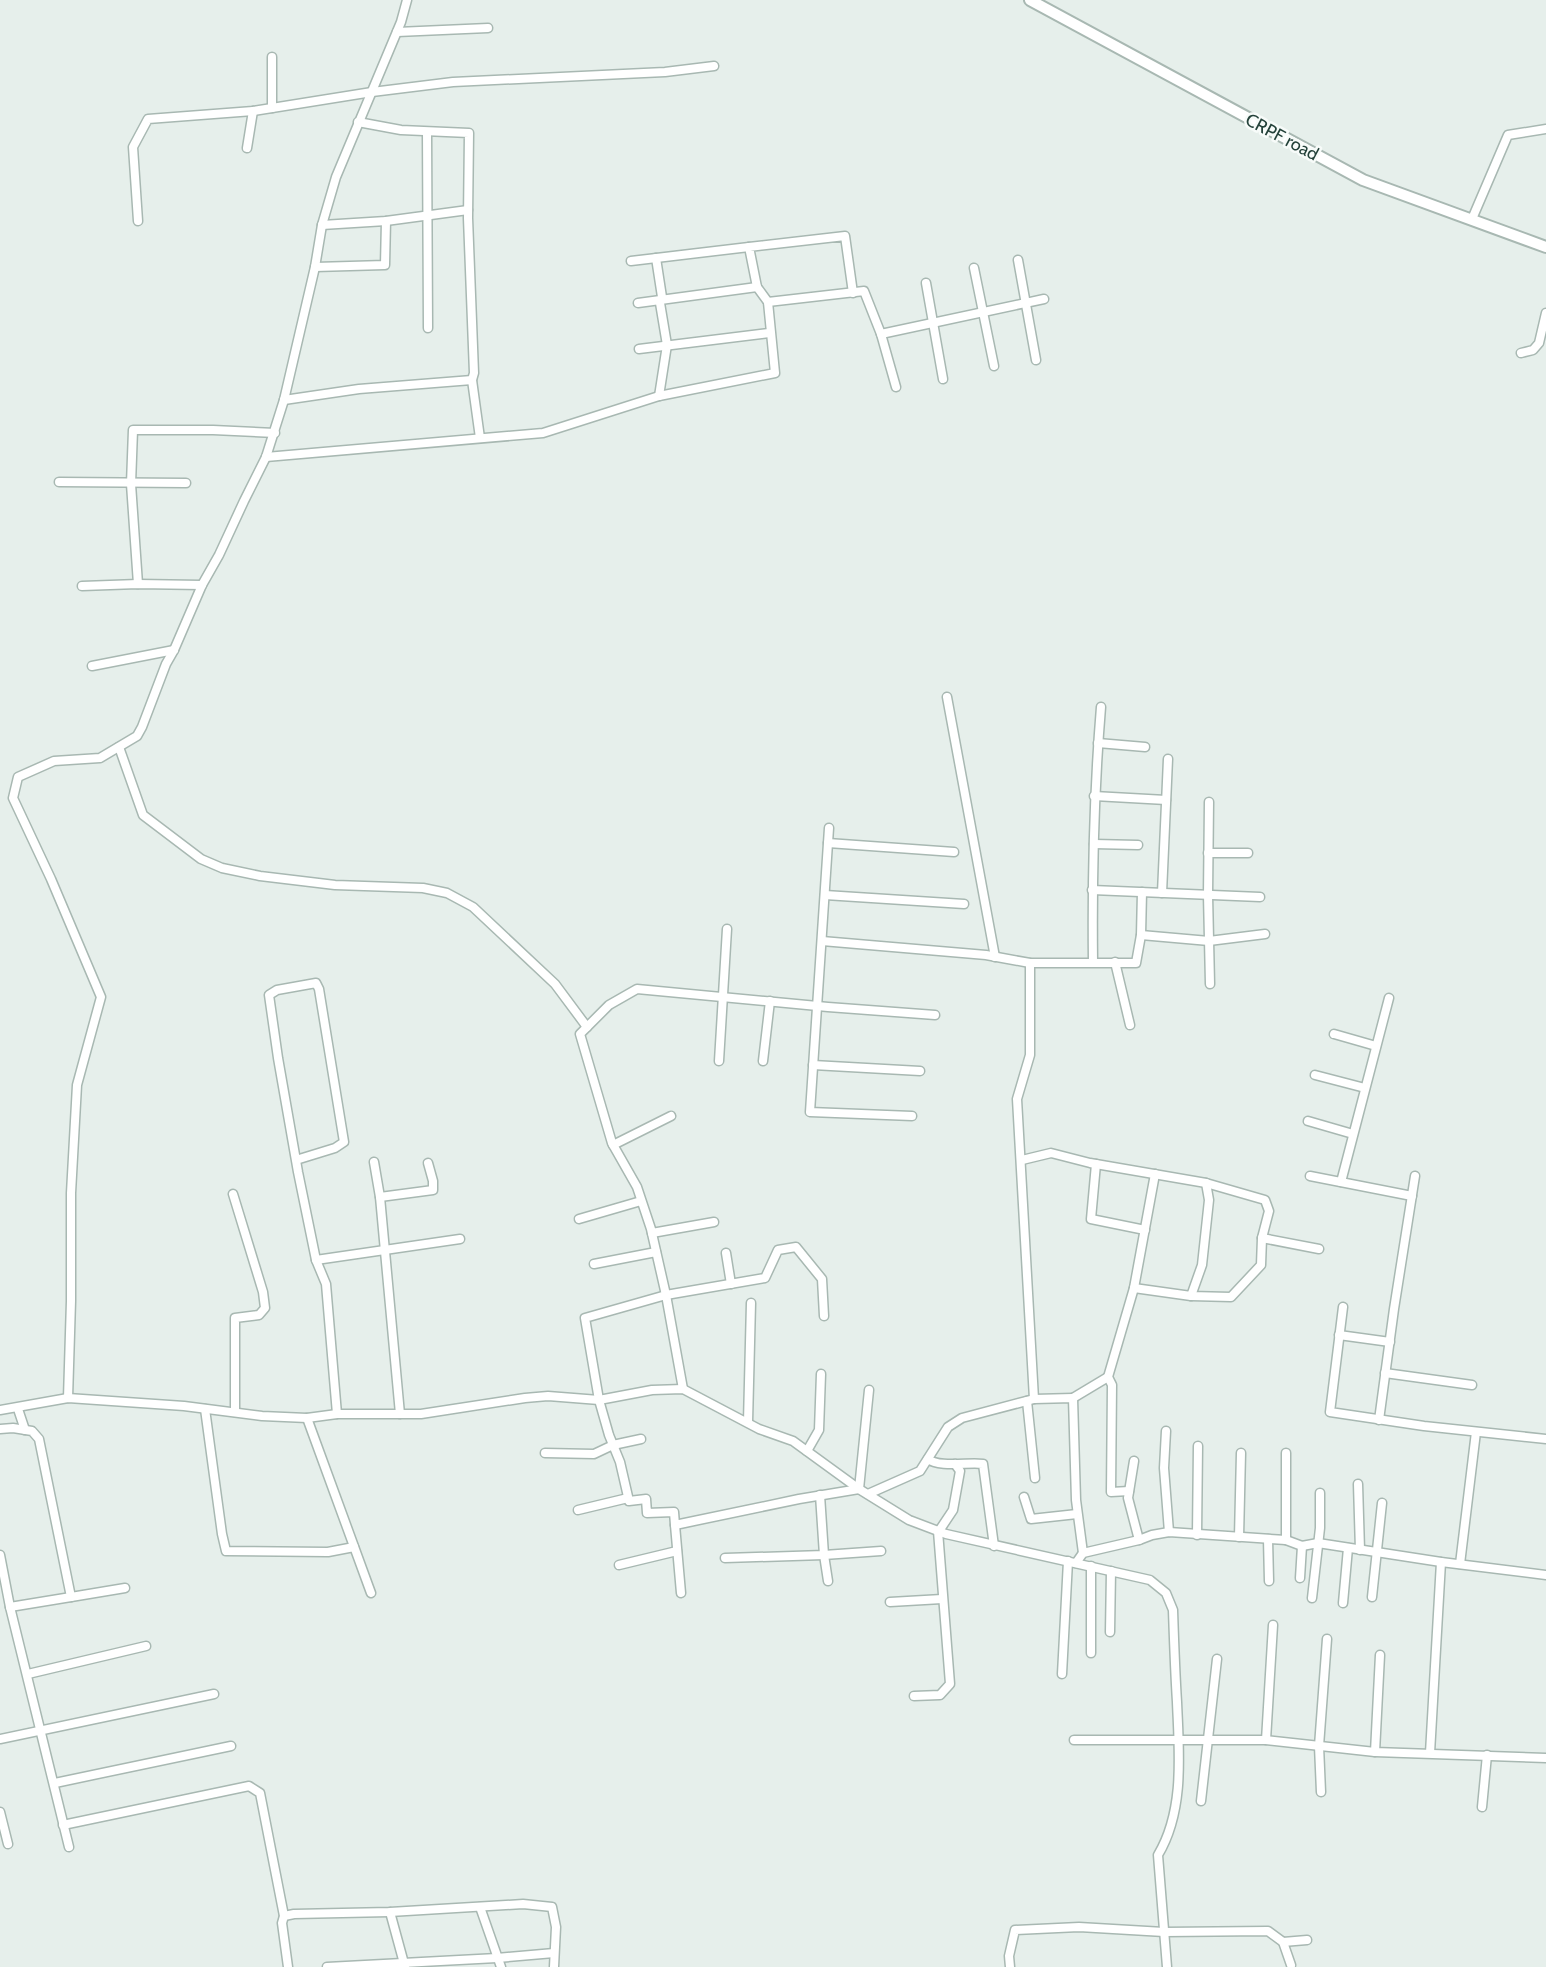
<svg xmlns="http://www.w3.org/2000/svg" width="1546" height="1967" font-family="Cabin,sans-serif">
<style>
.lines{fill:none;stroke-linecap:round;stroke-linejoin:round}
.minor-casing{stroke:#a8b8b2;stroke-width:11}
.tertiary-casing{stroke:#a8b8b2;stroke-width:14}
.minor{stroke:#fff;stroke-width:8}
.tertiary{stroke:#fff;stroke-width:10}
.labels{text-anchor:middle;stroke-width:5;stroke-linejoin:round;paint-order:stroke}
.street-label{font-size:18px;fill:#24423a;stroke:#f7fbf9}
</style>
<rect width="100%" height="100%" fill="#e6efeb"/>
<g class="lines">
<g class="minor-casing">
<g id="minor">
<polyline points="397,32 488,28"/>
<polyline points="272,57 272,108"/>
<polyline points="358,122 401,130 469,133 468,218 474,373 472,380 480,438"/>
<polyline points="427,132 428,328"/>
<polyline points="247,148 253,111"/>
<polyline points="1472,219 1508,135 1546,129"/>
<polyline points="138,221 133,147 148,119 253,111 372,92 453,82 665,72 714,66"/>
<polyline points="322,225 386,221 468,210"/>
<polyline points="656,258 662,297 660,303 667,345 659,396"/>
<polyline points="1018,260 1036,360"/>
<polyline points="631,261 749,247"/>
<polyline points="315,267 385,265 386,221"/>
<polyline points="974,268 994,366"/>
<polyline points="926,283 943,379"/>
<polyline points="768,302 864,291 881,334 896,387"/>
<polyline points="638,303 757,287"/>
<polyline points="881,334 1044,299"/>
<polyline points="639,349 769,333"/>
<polyline points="1521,353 1533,350 1539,343 1546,313"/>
<polyline points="284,400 359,389 472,380"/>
<polyline points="266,457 543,433 659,396 775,373 768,302 757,287 749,247 845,236 853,293"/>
<polyline points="59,482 186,483"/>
<polyline points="138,584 131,484 133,430 213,430 275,433"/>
<polyline points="82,586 138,584 202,585"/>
<polyline points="92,666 174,650"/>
<polyline points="947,697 995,957"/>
<polyline points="1098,743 1145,747"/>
<polyline points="119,747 143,815 201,859 222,868 260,876 335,885 423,888 447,893 473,907 555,984 587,1027"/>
<polyline points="1094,796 1166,800"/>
<polyline points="1209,802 1208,895 1210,984"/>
<polyline points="829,828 810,1112 912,1116"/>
<polyline points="828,843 954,852"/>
<polyline points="1094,844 1138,845"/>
<polyline points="1208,853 1248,853"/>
<polyline points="1092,890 1260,897"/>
<polyline points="1162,893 1168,759"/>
<polyline points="825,895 964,904"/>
<polyline points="1141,935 1209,941 1265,934"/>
<polyline points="822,941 986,955 1030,963 1136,963 1141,935 1142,892"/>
<path d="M1093,962c-1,-86 1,-170 8,-255"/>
<polyline points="1115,962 1130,1025"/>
<polyline points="1030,963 1030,1055 1017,1099 1034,1399"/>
<polyline points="1334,1034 1376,1046"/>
<polyline points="719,1061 727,929"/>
<polyline points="763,1061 770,1001"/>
<polyline points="813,1065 920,1071"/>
<polyline points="1315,1075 1365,1088"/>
<polyline points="1308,1121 1353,1134"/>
<polyline points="613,1145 671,1116"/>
<polyline points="296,1160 335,1148 344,1142 319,989 316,983 277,990 269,995 278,1058 298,1172 316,1260 326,1284 337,1414"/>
<polyline points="1022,1160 1051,1153 1090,1163 1206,1183 1265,1200 1269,1211 1262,1238 1261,1265 1231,1297 1191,1296 1134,1288"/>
<polyline points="374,1162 380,1197 400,1414"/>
<polyline points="1096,1164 1091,1219 1145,1230"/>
<polyline points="1310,1176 1412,1196"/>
<polyline points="1341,1182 1389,998"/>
<polyline points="233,1194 263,1292 265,1308 259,1315 235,1318 235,1412"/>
<polyline points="380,1197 433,1190 433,1181 428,1163"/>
<polyline points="579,1219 641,1201"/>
<polyline points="652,1233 714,1222"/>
<polyline points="1262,1238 1319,1249"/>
<polyline points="726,1253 731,1284"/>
<polyline points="316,1260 460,1239"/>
<polyline points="594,1264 656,1252"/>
<polyline points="1191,1296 1202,1265 1209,1200 1206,1183"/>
<polyline points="1343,1307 1330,1412 1424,1426 1546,1439"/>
<polyline points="824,1316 822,1279 796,1247 778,1250 765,1278 666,1295 651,1229 637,1187 612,1143 580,1034 609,1005 637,989 828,1007 935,1015"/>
<polyline points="1339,1335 1390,1342"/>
<polyline points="1385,1373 1472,1385"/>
<polyline points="683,1389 666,1295 585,1318 599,1400 609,1435 620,1462 629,1501 646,1499 647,1513 674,1512 675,1525 799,1499 859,1489 869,1390"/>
<polyline points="68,1398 71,1301 71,1193 77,1085 101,997 51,879 13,798 18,777 54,761 100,758 137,736 142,727 166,664 174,650 202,585 219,555 244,501 266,457 284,400 315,267 322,225 336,177 401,22 407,0"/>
<polyline points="1073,1398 1108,1377"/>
<polyline points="1027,1401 1035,1478"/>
<polyline points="18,1409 25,1430"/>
<polyline points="205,1409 222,1534 226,1551 328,1552 354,1547"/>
<path d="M0,1410l68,-12 116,8 78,10 45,2 30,-4h84l104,-16 23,-2 51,4 53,-10 31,-1 76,40 34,12 66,48 50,31 37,14 204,46 16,13 7,17c1,30 2,61 4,92 2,50 8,108 -19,153l9,112"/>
<polyline points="307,1418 371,1593"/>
<polyline points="1379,1420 1394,1309 1415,1176"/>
<polyline points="748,1422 751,1303"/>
<polyline points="0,1429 13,1428 32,1431 39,1439 71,1597 10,1607"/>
<polyline points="1166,1431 1164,1468 1169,1532"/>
<polyline points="807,1451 819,1430 821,1374"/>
<polyline points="545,1453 594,1454 613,1445 641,1439"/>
<path d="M928,1459c11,9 41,3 55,5l11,82"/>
<polyline points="1134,1461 1128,1498 1139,1540"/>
<polyline points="1358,1484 1360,1550"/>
<polyline points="1129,1491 1111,1492 1112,1385 1108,1377 1134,1288 1155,1174"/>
<polyline points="868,1494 920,1471 948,1427 962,1418 1034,1399 1073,1398 1076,1500 1083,1553"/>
<polyline points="820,1495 824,1555 828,1581"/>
<polyline points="1024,1497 1031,1519 1077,1514"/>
<polyline points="578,1510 628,1498"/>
<polyline points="675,1525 681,1593"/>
<polyline points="939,1531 953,1510 960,1471 955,1464"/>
<polyline points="1197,1535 1198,1446"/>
<polyline points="1239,1537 1241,1453"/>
<polyline points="1268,1539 1269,1581"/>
<polyline points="1286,1540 1286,1453"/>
<polyline points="0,1555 10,1607 69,1847"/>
<polyline points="725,1558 824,1555 881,1551"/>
<polyline points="1076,1563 1083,1553 1139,1540 1152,1535 1169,1532 1286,1540 1302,1546 1318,1543 1441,1562 1546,1575"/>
<polyline points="1460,1564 1476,1432"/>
<polyline points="619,1565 677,1551"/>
<polyline points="1091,1566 1091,1653"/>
<polyline points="1300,1578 1302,1546"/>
<polyline points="71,1597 125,1588"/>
<polyline points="1372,1597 1382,1503"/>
<polyline points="1312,1598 1320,1528 1320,1493"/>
<polyline points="890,1602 942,1599"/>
<polyline points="1343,1603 1348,1548"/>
<polyline points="1110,1632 1111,1571"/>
<polyline points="28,1674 146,1646"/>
<polyline points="1062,1674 1068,1561"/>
<polyline points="914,1696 940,1695 950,1684 938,1531"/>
<polyline points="0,1739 214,1694"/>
<polyline points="1074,1740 1266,1740 1375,1752 1546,1758"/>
<polyline points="1266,1740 1273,1625"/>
<polyline points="1375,1752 1380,1655"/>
<polyline points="1430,1753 1441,1562"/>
<polyline points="55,1783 231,1746"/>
<polyline points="1321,1792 1319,1746 1327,1639"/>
<polyline points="1201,1801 1217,1659"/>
<polyline points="1482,1807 1487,1755"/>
<polyline points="0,1812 8,1844"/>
<polyline points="63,1825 249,1786 260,1793 284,1916 282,1923 288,1967"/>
<polyline points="480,1907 501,1967"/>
<polyline points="390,1912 405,1967"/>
<polyline points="284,1916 294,1914 390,1912 523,1904 552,1907 556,1927 554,1967"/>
<polyline points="1283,1942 1307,1940"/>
<polyline points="327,1967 497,1958 554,1953"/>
<polyline points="1010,1967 1009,1956 1015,1930 1079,1927 1164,1932 1268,1931 1283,1942 1291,1965"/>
</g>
</g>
<g class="tertiary-casing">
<polyline id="tertiary" points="1030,0 1363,180 1546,247"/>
</g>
<use href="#minor" class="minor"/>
<use href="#tertiary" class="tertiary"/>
</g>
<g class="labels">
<g class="street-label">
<text transform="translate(1282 137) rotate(28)" y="6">CRPF road</text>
</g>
</g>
</svg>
